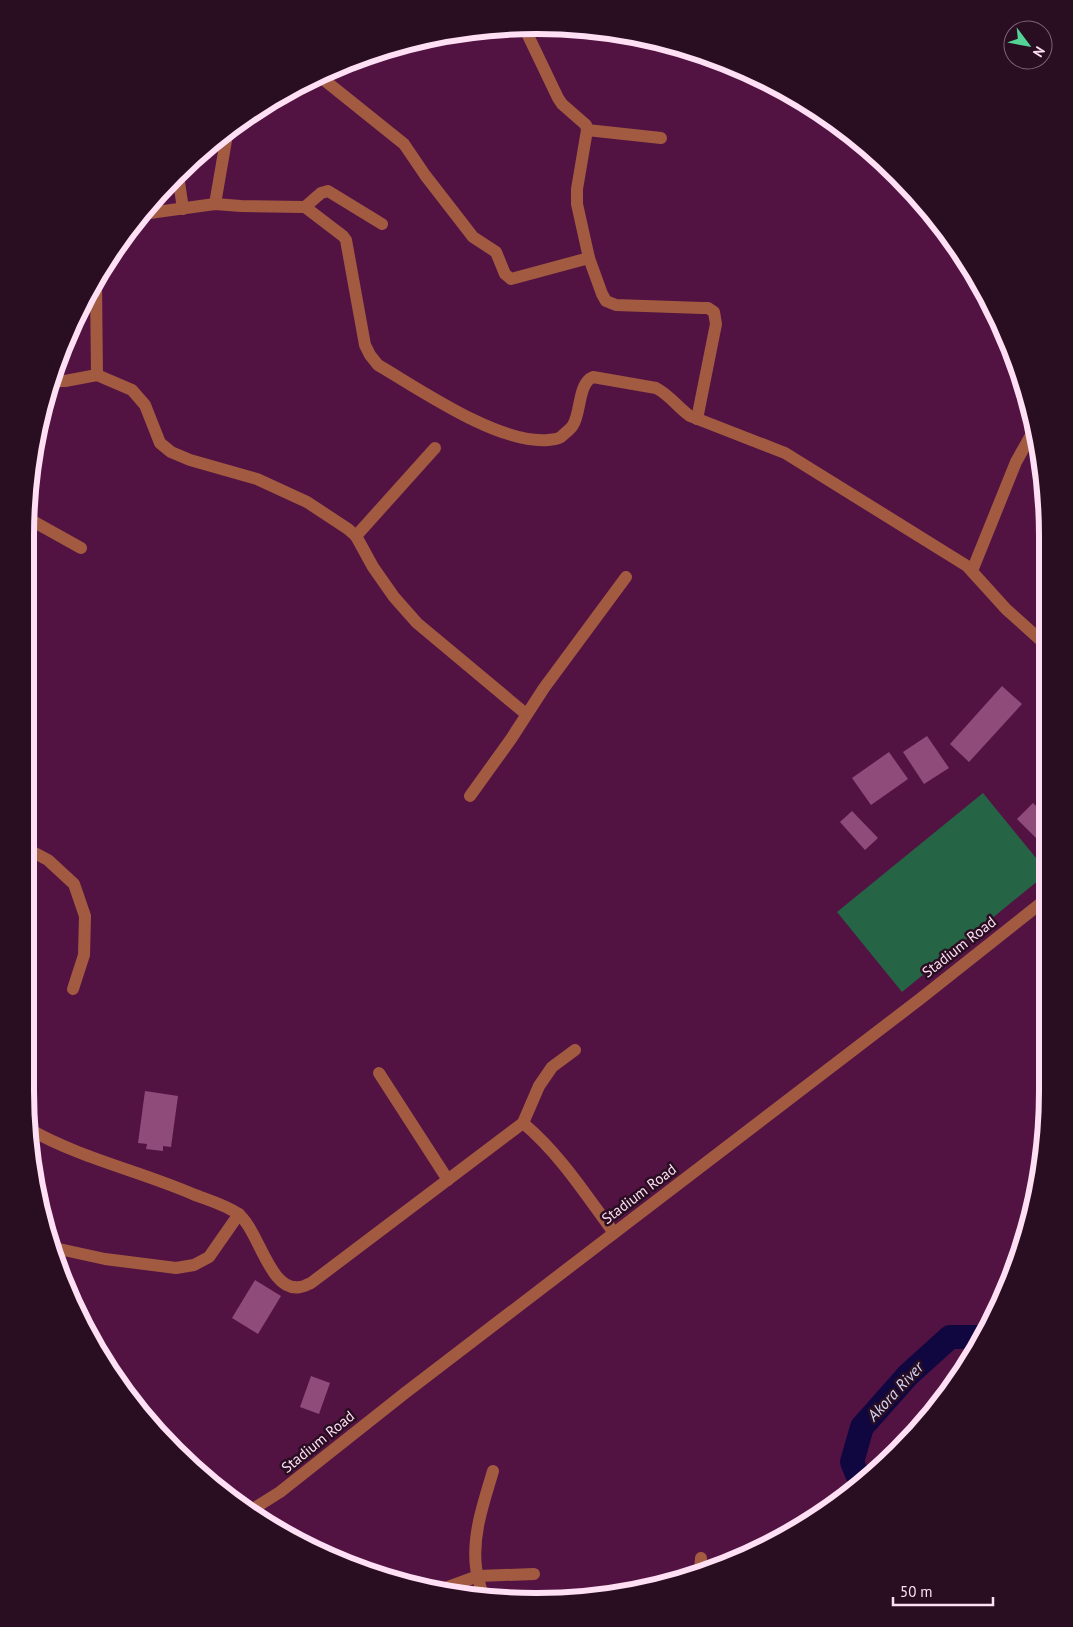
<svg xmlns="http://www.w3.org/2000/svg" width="1073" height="1627" font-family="'PT Sans',sans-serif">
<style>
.green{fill:#266446}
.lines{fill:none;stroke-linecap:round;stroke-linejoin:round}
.river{stroke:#100740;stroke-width:24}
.building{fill:#8f4b7a}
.minor{stroke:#a25a41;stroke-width:12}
.labels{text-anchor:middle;stroke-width:5;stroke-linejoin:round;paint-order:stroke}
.street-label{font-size:15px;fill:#fedff3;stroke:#290e21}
.water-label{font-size:16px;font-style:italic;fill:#d2d6f2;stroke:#290e21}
.rim{fill:none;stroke:#fedff3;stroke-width:6}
</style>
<rect width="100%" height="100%" fill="#521343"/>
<polygon class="green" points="983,793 1045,869 1045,875 902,992 837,912"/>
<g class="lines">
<polyline class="river" points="861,1484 852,1462 862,1427 908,1375 950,1337 982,1337"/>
</g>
<g class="building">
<polygon points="1002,686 1022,704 969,762 950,744"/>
<polygon points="927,736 949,768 924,784 903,752"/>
<polygon points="889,752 908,779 871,805 852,778"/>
<polygon points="1033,803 1045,815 1045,847 1017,819"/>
<polygon points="852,811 878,838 865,850 840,822"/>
<polygon points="145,1091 178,1096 171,1147 163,1146 163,1151 146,1149 147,1144 138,1143"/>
<polygon points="255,1280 281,1296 258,1334 232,1318"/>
<polygon points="311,1376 330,1383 319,1414 300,1407"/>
</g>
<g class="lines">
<g class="minor">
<polyline points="524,27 558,98 562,104 586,125 587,130 577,189 577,204 589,258 602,294 606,301 616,305 702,308 708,308 714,312 716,324 697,419"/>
<polyline points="318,75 404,144 425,175 473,237 496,252 505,274 511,279 589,258"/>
<polyline points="587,130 661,138"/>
<polyline points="178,175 183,209"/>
<polyline points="215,204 228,129"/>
<path d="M305,207l38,29 3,4 19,105 5,10 8,10c43,25 120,79 170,75 6,-1 10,0 14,-4 3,-3 9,-7 11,-11 8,-12 5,-42 20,-48l63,11c14,7 22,20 34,28l95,37 182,113 39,43 40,36"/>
<polyline points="142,214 215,204 241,206 305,207 321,193 328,191 382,224"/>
<polyline points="96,284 97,375 132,390 145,405 160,443 171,452 190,460 257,479 307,502 348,529 356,536 373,567 394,597 417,623 526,714"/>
<polyline points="51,381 65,381 97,375"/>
<polyline points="29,519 81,548"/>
<polyline points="356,536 435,448"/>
<polyline points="972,571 1016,462 1035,428"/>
<polyline points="470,796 511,739 544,688 626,577"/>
<polyline points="29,850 48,860 74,884 85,916 84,955 73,989"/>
<polyline points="379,1073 448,1180"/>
<polyline points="523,1123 539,1086 552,1067 575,1050"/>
<path d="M29,1129c53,30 111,42 166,66 14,5 30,10 42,18 22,15 32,80 63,74 4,0 8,-3 11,-4l212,-160c37,31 63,72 91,110"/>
<polyline points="50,1247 105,1259 176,1268 194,1265 209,1257 239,1214"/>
<polyline points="250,1511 280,1492 405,1393 920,999 1045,900"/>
<polyline points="700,1572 701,1558"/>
<polyline points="440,1590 478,1576 534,1574"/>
<path d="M483,1598c-2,-11 -6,-21 -7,-31 -4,-33 8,-65 17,-96"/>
</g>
</g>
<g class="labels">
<g class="street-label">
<text transform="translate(959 947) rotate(-38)" y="5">Stadium Road</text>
<text transform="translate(639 1194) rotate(-37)" y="5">Stadium Road</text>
<text transform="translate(318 1442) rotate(-39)" y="5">Stadium Road</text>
</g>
<g class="water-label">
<text transform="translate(895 1391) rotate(-47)" y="6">Akora River</text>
</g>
</g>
<path d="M0 0H1073V1627H0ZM536 34H537A502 502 0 0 1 1039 536V1091A502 502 0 0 1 537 1593H536A502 502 0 0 1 34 1091V536A502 502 0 0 1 536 34Z" fill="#290e21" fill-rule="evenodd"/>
<path class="rim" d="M536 34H537A502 502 0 0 1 1039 536V1091A502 502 0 0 1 537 1593H536A502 502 0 0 1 34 1091V536A502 502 0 0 1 536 34Z"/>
<g transform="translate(1028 45) rotate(122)"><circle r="24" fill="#290e21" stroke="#7e6275"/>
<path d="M0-4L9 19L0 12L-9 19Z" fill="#53d396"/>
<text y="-8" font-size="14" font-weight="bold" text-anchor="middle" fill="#fedff3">N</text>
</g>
<path d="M893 1597v8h100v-8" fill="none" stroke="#fedff3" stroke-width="2.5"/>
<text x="900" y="1597" font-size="15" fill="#fedff3" stroke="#290e21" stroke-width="4" paint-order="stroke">50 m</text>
</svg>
